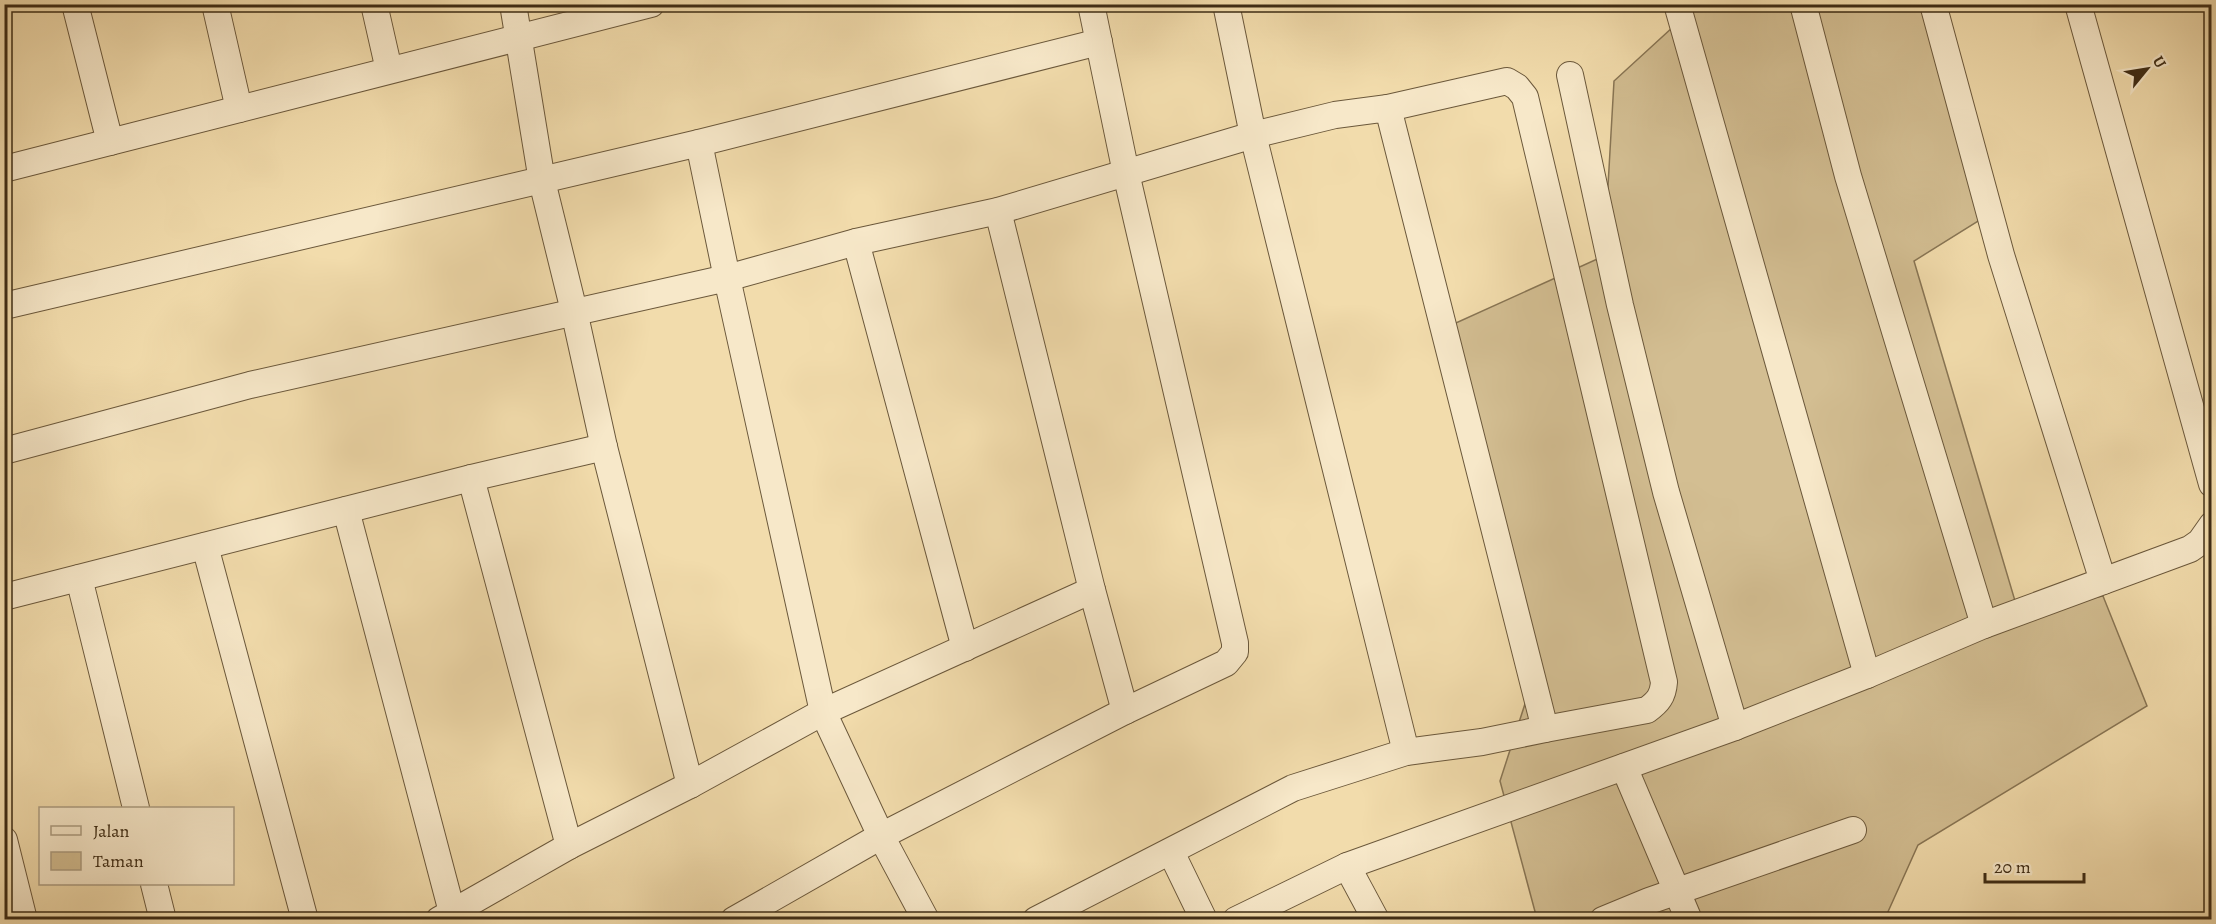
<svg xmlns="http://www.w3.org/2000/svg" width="2216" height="924" font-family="Alegreya,serif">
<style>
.green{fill:#d3be92;stroke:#887554;stroke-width:1.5}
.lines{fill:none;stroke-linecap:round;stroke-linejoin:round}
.street-casing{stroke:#6b583b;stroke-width:28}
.street{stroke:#f7e8c9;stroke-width:26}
</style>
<rect width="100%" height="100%" fill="#f2dcac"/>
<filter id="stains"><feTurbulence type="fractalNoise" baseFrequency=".00333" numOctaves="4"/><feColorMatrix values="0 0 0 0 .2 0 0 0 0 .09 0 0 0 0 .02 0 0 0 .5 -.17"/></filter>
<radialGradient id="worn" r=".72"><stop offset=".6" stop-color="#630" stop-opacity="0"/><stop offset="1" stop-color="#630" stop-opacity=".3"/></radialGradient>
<polygon class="green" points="1855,4 1932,12 1988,215 1914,261 2018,611 2103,596 2147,706 1918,845 1887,914 1876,919 1537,919 1500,781 1535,673 1436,332 1604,256 1614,81 1697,5"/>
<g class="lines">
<g class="street-casing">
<g id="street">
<polyline points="75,4 110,142"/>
<polyline points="215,4 239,109"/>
<polyline points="374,4 389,70"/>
<polyline points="513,4 542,181 574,311 604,447 690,785"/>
<polyline points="1226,4 1253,135 1406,752"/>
<polyline points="1677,4 1867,675"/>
<polyline points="1803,4 1848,176 1984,625"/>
<polyline points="1933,4 2001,255 2103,581"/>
<polyline points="2078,4 2212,484"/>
<polyline points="1570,75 1620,305 1666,492 1735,727"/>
<path d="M1388,108l119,-27 10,6 8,10 139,585c-1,14 -6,20 -17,28l-102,19"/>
<polyline points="699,143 727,278 823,712 881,836 926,920"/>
<polyline points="4,169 651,4"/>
<polyline points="998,211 1092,590 1125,711"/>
<polyline points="856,242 965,648"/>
<polyline points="4,306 699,143 1099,42"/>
<polyline points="4,451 250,385 727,278 856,242 998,211 1253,135 1335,115 1388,108 1545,729 1482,742 1406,752 1293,788 1036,920"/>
<polyline points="471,478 569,846"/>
<polyline points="346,510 452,912"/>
<polyline points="205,546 305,920"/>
<polyline points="79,578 136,808"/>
<polyline points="4,597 471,478 604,447"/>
<polyline points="1624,767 1689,920"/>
<polyline points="4,840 24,920"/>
<polyline points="1171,852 1204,920"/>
<polyline points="1347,866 1376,920"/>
<polyline points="154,884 163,920"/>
<polyline points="439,920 569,846 690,785 823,712 1092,590"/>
<polyline points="734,920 881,836 1125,711 1226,663 1235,652 1235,643 1126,173 1091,4"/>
<polyline points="1236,920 1347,866 1735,727 1867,675 1984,625 2190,549 2200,542 2212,525"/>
<polyline points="1603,920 1649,901 1853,830"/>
</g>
</g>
<use href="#street" class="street"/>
</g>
<rect width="2216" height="924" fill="none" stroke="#f2dcac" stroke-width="24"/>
<rect x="6" y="6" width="2204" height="912" fill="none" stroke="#3e2c15" stroke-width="3"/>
<rect x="12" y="12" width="2192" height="900" fill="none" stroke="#3e2c15" stroke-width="1.5"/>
<rect x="39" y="807" width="195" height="78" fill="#f7e8c9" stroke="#ad9d81" stroke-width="1.5"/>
<rect x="51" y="826" width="30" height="9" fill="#f7e8c9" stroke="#ad9d81" stroke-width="1.5"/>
<text x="93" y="837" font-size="18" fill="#3e2c15">Jalan</text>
<rect x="51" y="852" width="30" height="18" fill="#d3be92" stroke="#ad9d81" stroke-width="1.5"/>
<text x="93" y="867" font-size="18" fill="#3e2c15">Taman</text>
<g transform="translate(2147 69) rotate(60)" stroke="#f7e8c9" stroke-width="4.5" paint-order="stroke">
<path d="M0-4.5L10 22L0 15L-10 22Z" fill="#3e2c15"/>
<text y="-9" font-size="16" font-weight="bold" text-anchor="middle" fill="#3e2c15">U</text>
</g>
<path d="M1985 873v9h99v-9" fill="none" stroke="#3e2c15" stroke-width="3"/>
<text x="1994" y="873" font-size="18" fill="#3e2c15" stroke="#f7e8c9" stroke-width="4.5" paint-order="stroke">20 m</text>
<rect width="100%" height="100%" filter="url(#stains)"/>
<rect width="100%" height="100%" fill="url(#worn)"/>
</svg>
